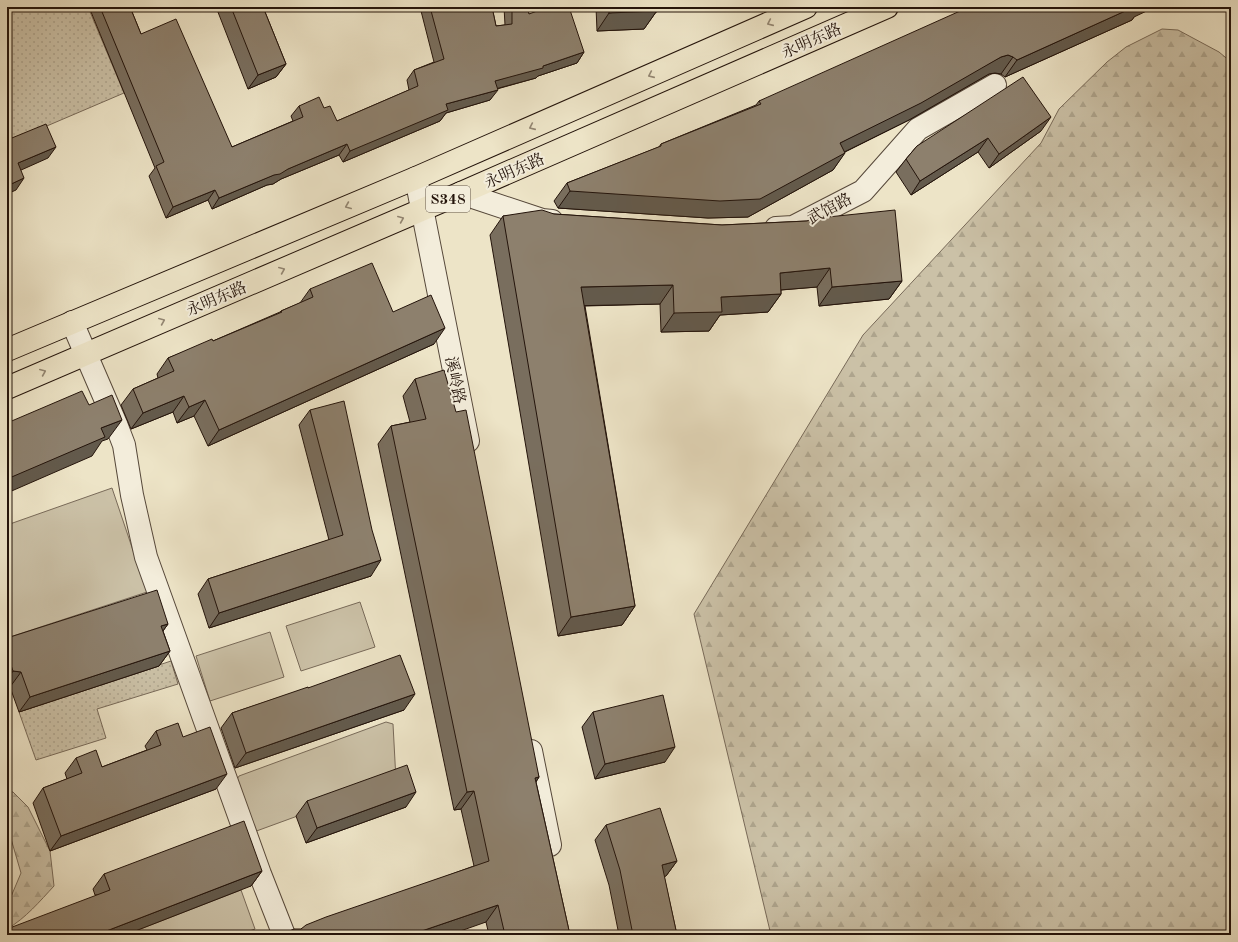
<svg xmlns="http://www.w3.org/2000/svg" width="1238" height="942" font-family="'Old Standard TT','Noto Serif SC',serif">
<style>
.grass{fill:#cbc1a7;stroke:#786a59}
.forest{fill:url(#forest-firs);stroke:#786a59}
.park{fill:url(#park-dots);stroke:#786a59}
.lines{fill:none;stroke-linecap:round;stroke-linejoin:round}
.minor-casing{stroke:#56483a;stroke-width:24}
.major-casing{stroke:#24140b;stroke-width:24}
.minor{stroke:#f3eddb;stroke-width:22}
.major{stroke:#ede4c7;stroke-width:22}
.wall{fill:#796e5e;stroke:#24140b}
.shaded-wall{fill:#635a4c;stroke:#24140b}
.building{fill:#8d806d;stroke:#24140b}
.oneway{stroke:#938672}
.labels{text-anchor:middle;stroke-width:4;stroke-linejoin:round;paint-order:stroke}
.shield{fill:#f3eddb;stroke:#625549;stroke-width:1}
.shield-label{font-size:15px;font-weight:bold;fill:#24140b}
.street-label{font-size:16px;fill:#24140b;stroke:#f3eddb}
</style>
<defs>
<pattern id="forest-firs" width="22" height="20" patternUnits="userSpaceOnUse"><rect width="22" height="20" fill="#cbc1a7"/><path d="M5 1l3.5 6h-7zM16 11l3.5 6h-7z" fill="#aea58e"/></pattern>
<pattern id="park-dots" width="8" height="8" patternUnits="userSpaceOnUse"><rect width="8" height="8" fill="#cbc1a7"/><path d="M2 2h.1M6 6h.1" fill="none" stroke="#aea58e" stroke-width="1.8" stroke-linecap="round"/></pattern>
</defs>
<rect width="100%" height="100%" fill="#ede4c7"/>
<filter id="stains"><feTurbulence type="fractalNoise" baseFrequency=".005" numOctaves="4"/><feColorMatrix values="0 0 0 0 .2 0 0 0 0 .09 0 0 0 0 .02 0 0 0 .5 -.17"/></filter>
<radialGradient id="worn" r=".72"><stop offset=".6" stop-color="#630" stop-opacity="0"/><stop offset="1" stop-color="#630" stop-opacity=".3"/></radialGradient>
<g class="grass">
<polygon points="112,488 147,592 7,638 7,525"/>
<polygon points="360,602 375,647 301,671 286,626"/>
<polygon points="270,632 284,677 210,701 196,656"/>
<polygon points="386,722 393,724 396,780 251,833 235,783 239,776"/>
<polygon points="241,890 255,929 239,935 125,935"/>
</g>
<g class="forest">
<polygon points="1162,29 1178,30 1219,52 1231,62 1231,935 771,935 694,614 863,335 1041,143 1059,109 1107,62 1126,47"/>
<path d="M7,791l6,1 15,15 22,44 4,35c-14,15 -28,32 -47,43v-28l3,-2 11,-26 -14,-48z"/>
</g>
<g class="park">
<polygon points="7,7 88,7 124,93 7,143"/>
<polygon points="171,661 178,684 97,709 106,738 36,760 19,712"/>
</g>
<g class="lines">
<g class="minor-casing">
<g id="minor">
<polyline points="416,178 468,441"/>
<polyline points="461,193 542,220 552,221"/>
<polyline points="776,228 793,227 863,191 918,129 995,85"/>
<polyline points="72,322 116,424 124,445 132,495 146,557 260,874 284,935"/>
<polyline points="531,751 550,845"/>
</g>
</g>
<g class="major-casing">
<g id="major">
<polyline points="7,350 416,178 806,7"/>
<polyline points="7,388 461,193 887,7"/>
</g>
</g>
<use href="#minor" class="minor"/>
<use href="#major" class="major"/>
</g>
<g class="wall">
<polygon points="89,7 130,7 141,34 232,147 293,121 291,116 299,106 324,108 337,121 409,90 407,80 414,70 434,62 420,7 492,7 496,26 505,25 504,7 527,7 529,14 584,52 577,63 538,76 536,78 497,89 490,100 446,113 440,121 343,162 339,155 281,179 273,184 267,185 212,209 208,200 166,218 149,176 155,168"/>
<polygon points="216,7 263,7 286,64 276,77 248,89"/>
<polygon points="596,7 668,7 656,12 644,29 597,31"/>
<polygon points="1134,17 1132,20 1005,77 1001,74 995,73 989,74 909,120 845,152 833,170 748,217 708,218 558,208 554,201 567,183 659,147 661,144 756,105 759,101"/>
<polygon points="1041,131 989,168 978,152 911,195 896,172 906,159 917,146"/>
<polygon points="554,214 722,225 807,221 828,217 902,281 889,299 819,306 817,287 781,290 781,294 768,312 720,315 709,331 661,332 660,304 585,306 635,606 622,625 558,636 490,235 503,216"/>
<polygon points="310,289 393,312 434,344 208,446 194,416 177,423 173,412 131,429 121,405 133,389 158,378 157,374 168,358 213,341 280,312 281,311 300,303"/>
<polygon points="415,379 539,777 536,782 570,935 489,935 486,922 301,929 474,866 461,809 454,810 378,444 391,426 410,422 403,396"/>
<polygon points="310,410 371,576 209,628 198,594 208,579 329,540 299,425"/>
<polygon points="168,624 163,631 170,651 159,666 19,712 10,687 7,687 7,638"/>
<polygon points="308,688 404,710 235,768 221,728 232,713"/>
<polygon points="593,712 665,762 595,779 582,727"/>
<polygon points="156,731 183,737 216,789 50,851 33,803 43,788 67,779 65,773 76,758 102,767 147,750 145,746"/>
<polygon points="307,801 406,807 306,843 296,816"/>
<polygon points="606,825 677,861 666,876 664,876 677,935 619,935 609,885 595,840"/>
<polygon points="262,871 251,886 95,895 93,889 104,874"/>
</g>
<g class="shaded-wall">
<polygon points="651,7 668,7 656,12 644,29 597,31 609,13"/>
<polygon points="1134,7 1155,7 1134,17 1132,20 1005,77 1017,60"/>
<polygon points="584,52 577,63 538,76 536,78 488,91 495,81 543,66"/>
<polygon points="1008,55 1013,57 1001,74 995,73 989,74 909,120 828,160 840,143 1001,57"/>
<polygon points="286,64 276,77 248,89 258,75"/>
<polygon points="498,90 490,100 446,113 440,121 343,162 350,151 446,104"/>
<polygon points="1051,117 1041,131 989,168 999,154"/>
<polygon points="988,138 978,152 911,195 920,181"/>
<polygon points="347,144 339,155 281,179 273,184 267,185 212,209 219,198"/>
<polygon points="56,147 48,158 10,175 18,163"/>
<polygon points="845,153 833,170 748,217 708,218 558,208 570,191"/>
<polygon points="24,178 16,190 7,194 7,186"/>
<polygon points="215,190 208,200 166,218 173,207"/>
<polygon points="830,268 817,287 767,291 780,273"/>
<polygon points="902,281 889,299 819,306 832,287"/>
<polygon points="673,285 660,304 568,306 581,287"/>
<polygon points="781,294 768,312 720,315 709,331 661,332 674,313 721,297"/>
<polygon points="445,328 434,344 208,446 219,430"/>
<polygon points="184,396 173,412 131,429 143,413"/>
<polygon points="205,400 194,416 177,423 189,407"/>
<polygon points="122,420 108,439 102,441 92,456 7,493 7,479 101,428"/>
<polygon points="381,560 371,576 209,628 219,613"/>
<polygon points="635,606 622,625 558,636 571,617"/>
<polygon points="168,624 157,639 161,626"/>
<polygon points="170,651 159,666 19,712 30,697"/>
<polygon points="13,671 21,672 10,687 7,687 7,680"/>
<polygon points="415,694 404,710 235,768 246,753"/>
<polygon points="675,747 665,762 595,779 605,764"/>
<polygon points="227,774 216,789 50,851 61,836"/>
<polygon points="539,777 527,795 535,778"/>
<polygon points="474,791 461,809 454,810 467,792"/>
<polygon points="416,792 406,807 306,843 317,828"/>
<polygon points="677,861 666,876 652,880 662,865"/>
<polygon points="262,871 251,886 125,935 96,935"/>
<polygon points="498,905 486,922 449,935 410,935"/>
</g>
<g class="building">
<polygon points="100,7 130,7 141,34 176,19 232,147 303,117 299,106 319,97 324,108 330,106 337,121 418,86 414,70 444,59 430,7 492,7 496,26 512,24 512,7 527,7 529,14 548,7 569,7 584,52 543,66 543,68 495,81 498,90 446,104 448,110 350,151 347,144 288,169 280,174 274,175 219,198 215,190 173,207 156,166 164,162"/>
<polygon points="231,7 263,7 286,64 258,75"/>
<polygon points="609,7 656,7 656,11 609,13"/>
<polygon points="969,7 1134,7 1017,60 1013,57 1008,55 1001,57 921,103 840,143 845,153 760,199 720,201 570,191 567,183 661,146 661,144 761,104 759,101"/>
<polygon points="1023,77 1051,117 999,154 988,138 920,181 906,159 917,146"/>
<polygon points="46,124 56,147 18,163 24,178 7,186 7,140"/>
<polygon points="542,210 554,214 722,225 807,221 827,213 828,217 895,210 902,281 832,287 830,268 780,273 781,294 721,297 722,312 674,313 673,285 581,287 635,606 571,617 503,216"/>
<polygon points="372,263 393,312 431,295 445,328 219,430 205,400 189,407 184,396 143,413 133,389 174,371 168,358 212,339 213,341 282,312 281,311 313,297 310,289"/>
<polygon points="444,370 456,412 466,410 539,777 535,778 570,935 505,935 498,905 410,935 280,935 294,929 301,929 306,925 326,917 489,861 474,791 467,792 391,426 426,419 415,379"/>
<polygon points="82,391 89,405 112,395 122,420 101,428 105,437 7,479 7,423"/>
<polygon points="344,401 372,530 381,560 219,613 208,579 343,535 310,410"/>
<polygon points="157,590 168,624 161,626 170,651 30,697 21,672 13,671 7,653 7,638"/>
<polygon points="400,655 415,694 246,753 232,713 308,687 308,688"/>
<polygon points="663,695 675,747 605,764 593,712"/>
<polygon points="178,723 183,737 210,727 227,774 61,836 43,788 82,773 76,758 96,750 102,767 161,745 156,731"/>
<polygon points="407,765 416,792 317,828 307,801"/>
<polygon points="660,808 677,861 662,865 677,935 633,935 620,870 606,825"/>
<polygon points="244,821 262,871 96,935 7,935 7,929 110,890 104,874"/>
</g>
<defs><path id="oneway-chevron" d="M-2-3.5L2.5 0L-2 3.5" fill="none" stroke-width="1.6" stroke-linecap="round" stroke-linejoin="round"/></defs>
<g class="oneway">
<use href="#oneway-chevron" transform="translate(770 23) rotate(156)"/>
<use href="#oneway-chevron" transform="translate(651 75) rotate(156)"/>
<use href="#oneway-chevron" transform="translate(532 127) rotate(156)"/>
<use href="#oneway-chevron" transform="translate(348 206) rotate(157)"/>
<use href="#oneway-chevron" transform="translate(401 219) rotate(-23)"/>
<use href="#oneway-chevron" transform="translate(282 270) rotate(-23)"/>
<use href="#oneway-chevron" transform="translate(162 321) rotate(-23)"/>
<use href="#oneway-chevron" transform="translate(43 372) rotate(-23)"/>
</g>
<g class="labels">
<rect class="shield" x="426" y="186" width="44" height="26" rx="3"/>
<g class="shield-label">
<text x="448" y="204">S348</text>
</g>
<g class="street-label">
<text transform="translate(811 40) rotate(-24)" y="6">永明东路</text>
<text transform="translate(514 170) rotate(-24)" y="6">永明东路</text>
<text transform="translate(829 208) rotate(-28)" y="6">武馆路</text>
<text transform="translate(216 298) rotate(-23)" y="6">永明东路</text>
<text transform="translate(456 380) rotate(79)" y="6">溪岭路</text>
</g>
</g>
<rect width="1238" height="942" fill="none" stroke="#ede4c7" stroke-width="24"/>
<rect x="8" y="8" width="1222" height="926" fill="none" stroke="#24140b" stroke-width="2"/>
<rect x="12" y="12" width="1214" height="918" fill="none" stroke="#24140b"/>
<rect width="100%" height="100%" filter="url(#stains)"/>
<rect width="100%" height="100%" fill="url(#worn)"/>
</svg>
